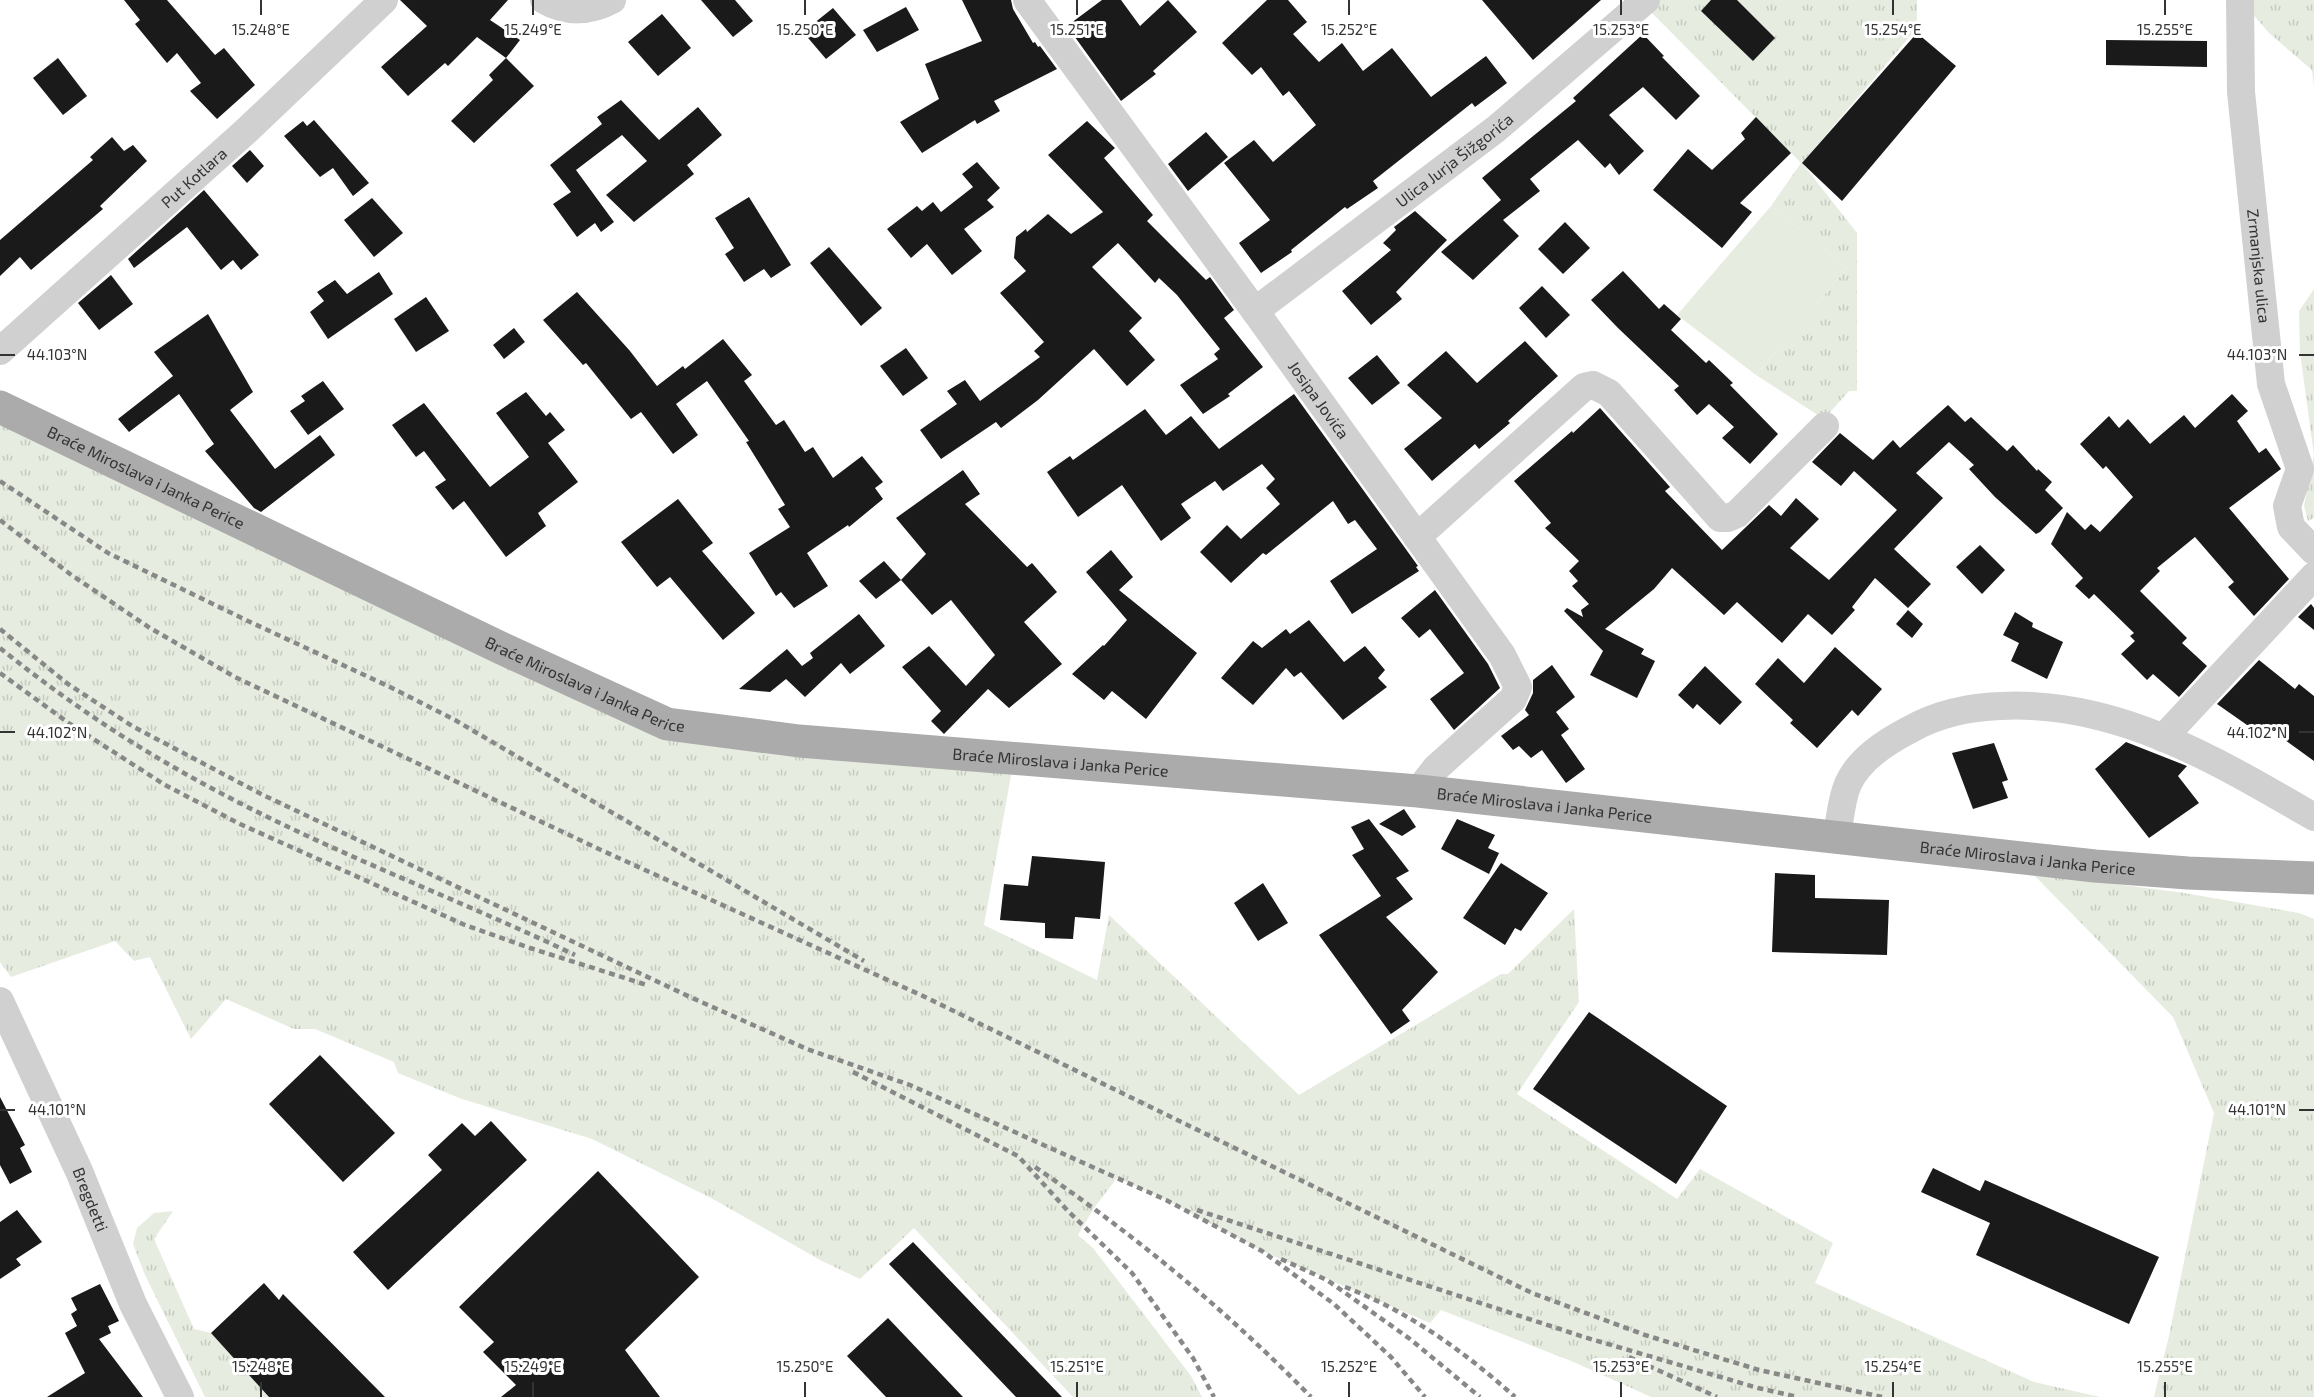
<svg xmlns="http://www.w3.org/2000/svg" width="2314" height="1397" font-family="'Exo 2',sans-serif">
<style>
.grass{fill:url(#grass-tufts)}
.pitch{fill:#e6ecdf}
.building{fill:#1a1a1a}
.lines{fill:none;stroke-linecap:round;stroke-linejoin:round}
.minor{stroke:#d0d0d0;stroke-width:28}
.major{stroke:#ababab;stroke-width:33}
.rail{stroke:#888;stroke-width:4.5;stroke-dasharray:6 4.5;stroke-linecap:butt}
.ticks{fill:none;stroke:#333;stroke-width:2}
.labels{text-anchor:middle;stroke-width:6;stroke-linejoin:round;paint-order:stroke}
.street-label{font-size:16px;fill:#333;stroke:#fff}
.ticks-label{font-size:15px;text-anchor:middle;fill:#333;stroke:#fff;stroke-width:6;stroke-linejoin:round;paint-order:stroke}
</style>
<defs>
<pattern id="grass-tufts" width="24" height="20" patternUnits="userSpaceOnUse" patternTransform="scale(1.5)"><rect width="24" height="20" fill="#e6ecdf"/><path d="M3 7l-1-3M5 7V3M7 7l1-3M15 17l-1-3M17 17v-4M19 17l1-3" fill="none" stroke="#c6cbc0"/></pattern>
</defs>
<rect width="100%" height="100%" fill="#fff"/>
<g class="grass">
<polygon points="1646,0 1917,0 1917,28 1802,163 1857,233 1857,391 1849,391 1824,419 1756,375 1847,268 1771,206 1801,163 1642,3"/>
<polygon points="2241,0 2314,0 2314,86 2312,70 2269,33"/>
<polygon points="2314,289 2314,518 2308,521 2304,506 2314,455 2300,352 2299,311"/>
<polygon points="0,407 667,724 1014,759 984,925 1097,980 1109,915 1299,1095 1501,974 1508,974 1574,909 1579,1002 1517,1094 1677,1199 1700,1169 1833,1243 1815,1283 2034,1382 2100,1397 1651,1397 1576,1363 1441,1310 1430,1323 1262,1251 1166,1200 1117,1178 1094,1208 1078,1235 1093,1248 1191,1376 1202,1397 1073,1397 914,1228 860,1279 822,1261 711,1198 592,1139 462,1099 398,1073 394,1062 315,1029 294,1029 226,999 191,1039 150,957 134,961 115,941 11,977 0,962"/>
<polygon points="2032,873 2184,893 2299,913 2314,919 2314,1397 2154,1397 2169,1336 2214,1113 2173,1017"/>
<polygon points="173,1211 154,1239 194,1329 211,1333 269,1397 205,1397 145,1275 133,1244 137,1228 154,1213"/>
</g>
<polygon class="pitch" points="1771,206 1847,268 1756,375 1677,315"/>
<g class="building">
<polygon points="124,0 167,0 215,55 224,48 255,85 217,119 190,91 201,83 177,53 167,63 135,24 140,20"/>
<polygon points="400,0 508,0 490,20 520,40 506,58 477,37 448,66 445,63 408,96 381,67 427,26"/>
<polygon points="701,0 735,0 753,21 733,37"/>
<polygon points="962,0 1011,0 1013,9 1033,43 1035,42 1038,47 1040,46 1057,69 994,101 1000,111 977,124 975,120 922,153 900,122 939,99 925,64 982,41"/>
<polygon points="1102,0 1121,0 1140,26 1168,0 1197,32 1153,71 1156,74 1121,101 1067,26"/>
<polygon points="1267,0 1288,0 1307,22 1293,34 1319,62 1342,43 1363,71 1392,48 1431,97 1486,56 1507,83 1475,107 1472,103 1373,181 1378,188 1347,209 1345,207 1291,250 1292,252 1261,273 1239,243 1270,220 1224,163 1254,140 1273,162 1316,125 1289,91 1283,96 1261,67 1252,75 1222,43"/>
<polygon points="1482,0 1601,0 1533,60"/>
<polygon points="1711,0 1737,0 1775,38 1753,61 1701,11"/>
<polygon points="906,7 919,30 877,52 863,30"/>
<polygon points="833,8 856,35 826,59 803,32"/>
<polygon points="662,14 691,48 658,76 628,42"/>
<polygon points="1917,33 1956,66 1842,201 1802,163"/>
<polygon points="1643,34 1664,56 1662,57 1700,96 1676,120 1643,87 1609,115 1644,151 1619,175 1610,163 1605,168 1578,140 1530,179 1540,191 1503,220 1519,236 1473,280 1441,252 1501,200 1482,178 1576,101 1573,98"/>
<polygon points="2106,40 2207,41 2207,67 2106,65"/>
<polygon points="58,58 87,96 63,115 33,78"/>
<polygon points="506,58 534,86 474,143 451,121 493,80 489,75"/>
<polygon points="621,100 659,140 698,107 722,135 687,165 694,174 634,222 606,195 647,161 622,135 576,170 614,222 601,232 595,223 577,237 553,204 571,192 550,165 602,124 597,117"/>
<polygon points="1756,117 1791,153 1740,203 1752,212 1722,248 1653,190 1688,149 1712,170 1745,139 1741,133"/>
<polygon points="314,120 369,183 353,196 333,168 320,177 284,136 303,121 307,126"/>
<polygon points="1087,121 1115,148 1104,158 1153,215 1147,221 1206,280 1210,277 1234,310 1224,318 1263,367 1228,394 1230,396 1203,414 1180,385 1218,359 1214,354 1220,349 1177,295 1159,278 1155,283 1118,243 1092,267 1142,318 1129,331 1155,360 1127,386 1094,349 1038,400 1001,428 996,422 941,459 920,430 957,404 947,391 965,380 980,401 1040,357 1034,351 1044,342 1000,293 1026,271 1014,258 1016,237 1026,229 1027,232 1048,214 1071,234 1103,212 1048,155"/>
<polygon points="1206,132 1228,157 1188,191 1168,164"/>
<polygon points="112,137 124,151 133,145 147,161 100,206 103,209 31,270 20,257 0,276 0,240 93,160 90,157"/>
<polygon points="250,150 264,166 247,183 232,166"/>
<polygon points="977,162 1000,188 987,200 994,207 964,229 982,251 952,275 927,244 911,258 887,229 917,206 922,211 933,202 941,212 973,187 962,174"/>
<polygon points="204,190 259,255 241,270 233,260 221,270 187,227 134,268 128,259"/>
<polygon points="749,197 791,265 771,278 764,269 744,282 725,254 734,248 715,218"/>
<polygon points="372,198 403,233 374,257 344,220"/>
<polygon points="1415,211 1447,240 1396,292 1402,299 1371,325 1342,291 1391,250 1383,243 1396,230 1394,227"/>
<polygon points="1565,222 1590,248 1563,274 1538,249"/>
<polygon points="829,247 882,308 861,326 810,263"/>
<polygon points="1623,271 1659,309 1664,304 1681,319 1671,330 1706,363 1709,360 1733,383 1730,385 1778,434 1750,464 1722,438 1734,427 1709,404 1697,415 1674,390 1679,386 1618,328 1591,300"/>
<polygon points="379,272 393,294 328,339 310,312 324,301 317,292 335,280 347,294"/>
<polygon points="111,275 133,304 99,330 78,303"/>
<polygon points="1542,286 1570,315 1546,338 1519,308"/>
<polygon points="577,292 630,351 657,386 683,366 685,369 723,339 752,375 744,381 776,425 784,420 805,452 813,447 833,478 862,456 883,482 875,488 883,499 849,527 848,525 807,553 828,586 794,608 781,592 776,596 749,553 790,527 778,509 785,505 746,442 749,441 707,381 676,404 698,435 673,454 641,412 631,419 586,363 583,365 543,320"/>
<polygon points="426,297 449,331 416,352 394,319"/>
<polygon points="208,314 253,392 230,410 275,469 320,435 335,455 261,512 254,508 205,451 214,444 179,394 129,432 118,419 173,376 154,352"/>
<polygon points="514,328 525,342 504,359 493,345"/>
<polygon points="1525,341 1558,376 1508,421 1510,423 1479,449 1475,444 1432,481 1404,449 1442,418 1407,385 1446,351 1477,383"/>
<polygon points="906,348 928,378 903,396 880,366"/>
<polygon points="1377,355 1400,383 1372,405 1348,378"/>
<polygon points="323,381 344,409 308,435 290,411 305,401 301,396"/>
<polygon points="526,392 546,416 550,412 565,430 548,443 578,482 538,513 546,526 506,557 464,501 453,510 435,487 446,480 424,451 416,457 392,425 424,403 490,487 529,457 496,413"/>
<polygon points="1294,394 1418,566 1416,567 1419,571 1352,614 1330,581 1377,549 1355,520 1348,524 1333,501 1266,555 1263,553 1231,583 1200,552 1227,525 1241,539 1280,504 1266,488 1275,479 1262,464 1223,491 1215,481 1181,504 1191,518 1161,541 1122,485 1078,517 1047,472 1070,456 1073,460 1145,409 1166,435 1191,416 1219,449"/>
<polygon points="2232,394 2248,411 2237,421 2259,453 2266,448 2281,469 2229,508 2289,579 2254,616 2228,587 2234,582 2195,537 2157,568 2160,571 2140,591 2187,638 2182,643 2207,666 2179,697 2153,674 2147,680 2121,654 2135,641 2130,636 2134,633 2094,594 2089,599 2075,586 2083,578 2051,544 2067,512 2085,530 2091,524 2100,532 2133,497 2106,466 2103,469 2080,444 2109,416 2119,428 2128,419 2150,444 2184,415 2195,428"/>
<polygon points="1948,405 1965,422 1971,417 2007,451 2013,445 2037,471 2038,469 2052,482 2045,490 2063,508 2040,532 2036,534 1995,497 1969,469 1974,465 1949,442 1916,473 1943,498 1894,549 1931,584 1908,608 1875,578 1852,607 1855,610 1832,635 1808,614 1782,643 1737,602 1724,615 1672,568 1654,589 1605,629 1644,649 1641,654 1655,661 1637,698 1590,675 1603,651 1564,611 1567,608 1583,617 1581,610 1589,604 1572,586 1578,581 1569,571 1579,561 1545,528 1551,523 1514,481 1572,431 1573,433 1600,408 1670,487 1665,491 1722,550 1769,505 1781,516 1796,498 1819,519 1790,548 1829,580 1897,510 1854,471 1841,486 1812,462 1840,433 1873,460 1893,440 1900,448"/>
<polygon points="963,470 980,494 965,504 1027,567 1032,563 1057,592 1024,622 1062,664 1009,708 988,689 944,734 931,721 941,711 902,667 929,646 966,686 995,655 951,600 932,615 901,580 926,554 896,518"/>
<polygon points="678,499 713,543 702,551 755,613 723,640 670,577 657,587 621,542"/>
<polygon points="1980,545 2005,570 1982,594 1956,567"/>
<polygon points="1111,550 1133,577 1119,590 1197,653 1146,719 1112,691 1104,700 1072,674 1103,645 1104,646 1127,620 1086,572"/>
<polygon points="884,561 901,580 876,599 859,581"/>
<polygon points="1435,590 1488,664 1500,688 1454,730 1430,699 1464,673 1430,629 1419,638 1401,618"/>
<polygon points="2311,604 2314,608 2314,630 2298,617"/>
<polygon points="1908,610 1923,624 1912,638 1896,624"/>
<polygon points="2015,612 2033,623 2032,627 2063,642 2047,679 2011,661 2019,643 2003,635"/>
<polygon points="859,614 885,646 850,674 841,663 805,697 786,679 770,692 739,689 787,649 802,666 813,658 810,653"/>
<polygon points="1309,620 1344,662 1365,646 1385,670 1378,678 1387,687 1343,720 1301,672 1294,677 1286,668 1253,705 1221,678 1253,641 1262,648 1286,629 1290,634"/>
<polygon points="1835,647 1882,689 1858,716 1852,710 1817,748 1790,723 1793,720 1755,684 1778,658 1804,683"/>
<polygon points="2259,660 2295,689 2299,684 2314,696 2314,761 2263,724 2257,732 2217,704"/>
<polygon points="1552,665 1575,697 1556,712 1569,729 1561,735 1585,769 1566,783 1542,750 1531,758 1519,746 1513,750 1501,736 1529,715 1525,710 1533,693 1533,680"/>
<polygon points="1705,666 1742,702 1720,725 1697,704 1693,709 1678,695"/>
<polygon points="2126,742 2187,766 2178,776 2199,803 2149,838 2095,769"/>
<polygon points="1994,743 2008,780 2002,782 2008,798 1973,809 1952,753"/>
<polygon points="1404,809 1416,827 1402,836 1379,824"/>
<polygon points="1369,819 1409,871 1396,878 1413,899 1386,917 1438,972 1402,1010 1410,1021 1391,1034 1319,935 1381,896 1352,855 1364,849 1351,827"/>
<polygon points="1457,819 1495,835 1488,848 1499,853 1489,874 1441,849"/>
<polygon points="1032,856 1105,862 1100,919 1075,917 1073,939 1045,938 1045,923 1000,920 1004,884 1028,886"/>
<polygon points="1501,863 1548,893 1521,931 1515,928 1505,945 1463,918"/>
<polygon points="1775,873 1815,875 1815,898 1889,900 1887,955 1772,952"/>
<polygon points="1263,883 1288,923 1258,941 1234,903"/>
<polygon points="1589,1012 1727,1106 1676,1184 1533,1089"/>
<polygon points="320,1055 395,1133 343,1182 269,1104"/>
<polygon points="0,1097 25,1145 20,1148 32,1172 10,1184 0,1165"/>
<polygon points="491,1121 527,1160 388,1290 353,1252 442,1170 428,1155 462,1123 475,1136"/>
<polygon points="1933,1168 1980,1191 1985,1180 2159,1257 2129,1324 1976,1255 1990,1223 1921,1192"/>
<polygon points="598,1171 699,1277 625,1350 660,1397 501,1397 516,1385 483,1352 494,1342 459,1307"/>
<polygon points="17,1210 42,1242 16,1259 21,1265 0,1279 0,1222"/>
<polygon points="913,1242 1062,1397 1016,1397 889,1264"/>
<polygon points="264,1283 279,1300 283,1294 385,1397 269,1397 211,1333"/>
<polygon points="100,1284 119,1321 108,1326 111,1333 99,1339 143,1397 47,1397 85,1373 65,1333 77,1326 71,1314 77,1310 71,1298"/>
<polygon points="888,1318 963,1397 886,1397 847,1356"/>
</g>
<g class="lines">
<g class="minor">
<path d="M544,0c22,13 46,12 68,0"/>
<path id="s1" d="M1027,0l228,311 247,344 16,32 -5,12 -77,69 -18,23"/>
<path id="s2" d="M2240,0l1,92 30,292 29,85 -13,37 4,21 23,24"/>
<path id="s3" d="M1255,311l241,-182 150,-129"/>
<path id="s4" d="M0,351l245,-219 139,-132"/>
<polyline points="1417,537 1584,387 1593,385 1609,393 1720,518 1728,518 1737,514 1825,426"/>
<polyline points="2163,738 2314,576"/>
<path d="M1837,837c3,-18 4,-37 11,-53 11,-25 38,-42 61,-54 28,-16 60,-23 92,-24 115,-6 217,55 313,111"/>
<path id="s5" d="M0,1001l79,170 54,133 47,93"/>
</g>
<path class="major" id="s6" d="M0,407l501,241 166,76 132,17 619,50 677,75 93,7 126,5"/>
<g class="rail">
<polyline points="0,481 108,553 248,621 388,686 455,720 864,961"/>
<polyline points="0,520 70,574 150,628 235,677 601,850 923,996 1532,1293 1645,1335 1759,1370 1882,1397"/>
<polyline points="0,629 68,684 132,726 263,795 690,997 807,1049 910,1085 1166,1200 1262,1251 1334,1304 1391,1357 1425,1397"/>
<path d="M0,648c67,54 139,102 215,142 117,63 241,108 360,165"/>
<polyline points="0,673 70,724 165,785 240,824 465,925 530,948 647,985"/>
<polyline points="853,1072 1018,1156 1068,1211 1132,1273 1193,1358 1214,1397"/>
<path d="M1035,1167c101,69 191,143 276,230"/>
<polyline points="1197,1210 1584,1337 1758,1388 1798,1397"/>
<polyline points="1281,1259 1327,1280 1410,1339 1480,1397"/>
<path d="M1345,1287c63,24 120,65 170,110"/>
<polyline points="1629,1357 1717,1397"/>
</g>
</g>
<path class="ticks" d="M261,0v15M533,0v15M805,0v15M1077,0v15M1349,0v15M1621,0v15M1893,0v15M2165,0v15M0,355h15M2299,355h15M0,732h15M2299,732h15M0,1110h15M2299,1110h15M261,1382v15M533,1382v15M805,1382v15M1077,1382v15M1349,1382v15M1621,1382v15M1893,1382v15M2165,1382v15"/>
<g class="labels">
<g class="street-label">
<text dy="6" stroke="none"><textPath href="#s3" startOffset="250">Ulica Jurja Šižgorića</textPath></text>
<text dy="6" stroke="none"><textPath href="#s4" startOffset="260">Put Kotlara</textPath></text>
<text dy="6" stroke="none"><textPath href="#s2" startOffset="267">Zrmanjska ulica</textPath></text>
<text dy="6" stroke="none"><textPath href="#s1" startOffset="495">Josipa Jovića</textPath></text>
<text dy="6" stroke="none"><textPath href="#s6" startOffset="162">Braće Miroslava i Janka Perice</textPath></text>
<text dy="6" stroke="none"><textPath href="#s6" startOffset="648">Braće Miroslava i Janka Perice</textPath></text>
<text dy="6" stroke="none"><textPath href="#s6" startOffset="1134">Braće Miroslava i Janka Perice</textPath></text>
<text dy="6" stroke="none"><textPath href="#s6" startOffset="1620">Braće Miroslava i Janka Perice</textPath></text>
<text dy="6" stroke="none"><textPath href="#s6" startOffset="2106">Braće Miroslava i Janka Perice</textPath></text>
<text dy="6" stroke="none"><textPath href="#s5" startOffset="218">Bregdetti</textPath></text>
</g>
</g>
<g class="ticks-label">
<text x="261" y="35">15.248°E</text>
<text x="533" y="35">15.249°E</text>
<text x="805" y="35">15.250°E</text>
<text x="1077" y="35">15.251°E</text>
<text x="1349" y="35">15.252°E</text>
<text x="1621" y="35">15.253°E</text>
<text x="1893" y="35">15.254°E</text>
<text x="2165" y="35">15.255°E</text>
<text x="57" y="360">44.103°N</text>
<text x="2257" y="360">44.103°N</text>
<text x="57" y="738">44.102°N</text>
<text x="2257" y="738">44.102°N</text>
<text x="57" y="1115">44.101°N</text>
<text x="2257" y="1115">44.101°N</text>
<text x="261" y="1372">15.248°E</text>
<text x="533" y="1372">15.249°E</text>
<text x="805" y="1372">15.250°E</text>
<text x="1077" y="1372">15.251°E</text>
<text x="1349" y="1372">15.252°E</text>
<text x="1621" y="1372">15.253°E</text>
<text x="1893" y="1372">15.254°E</text>
<text x="2165" y="1372">15.255°E</text>
</g>
</svg>
